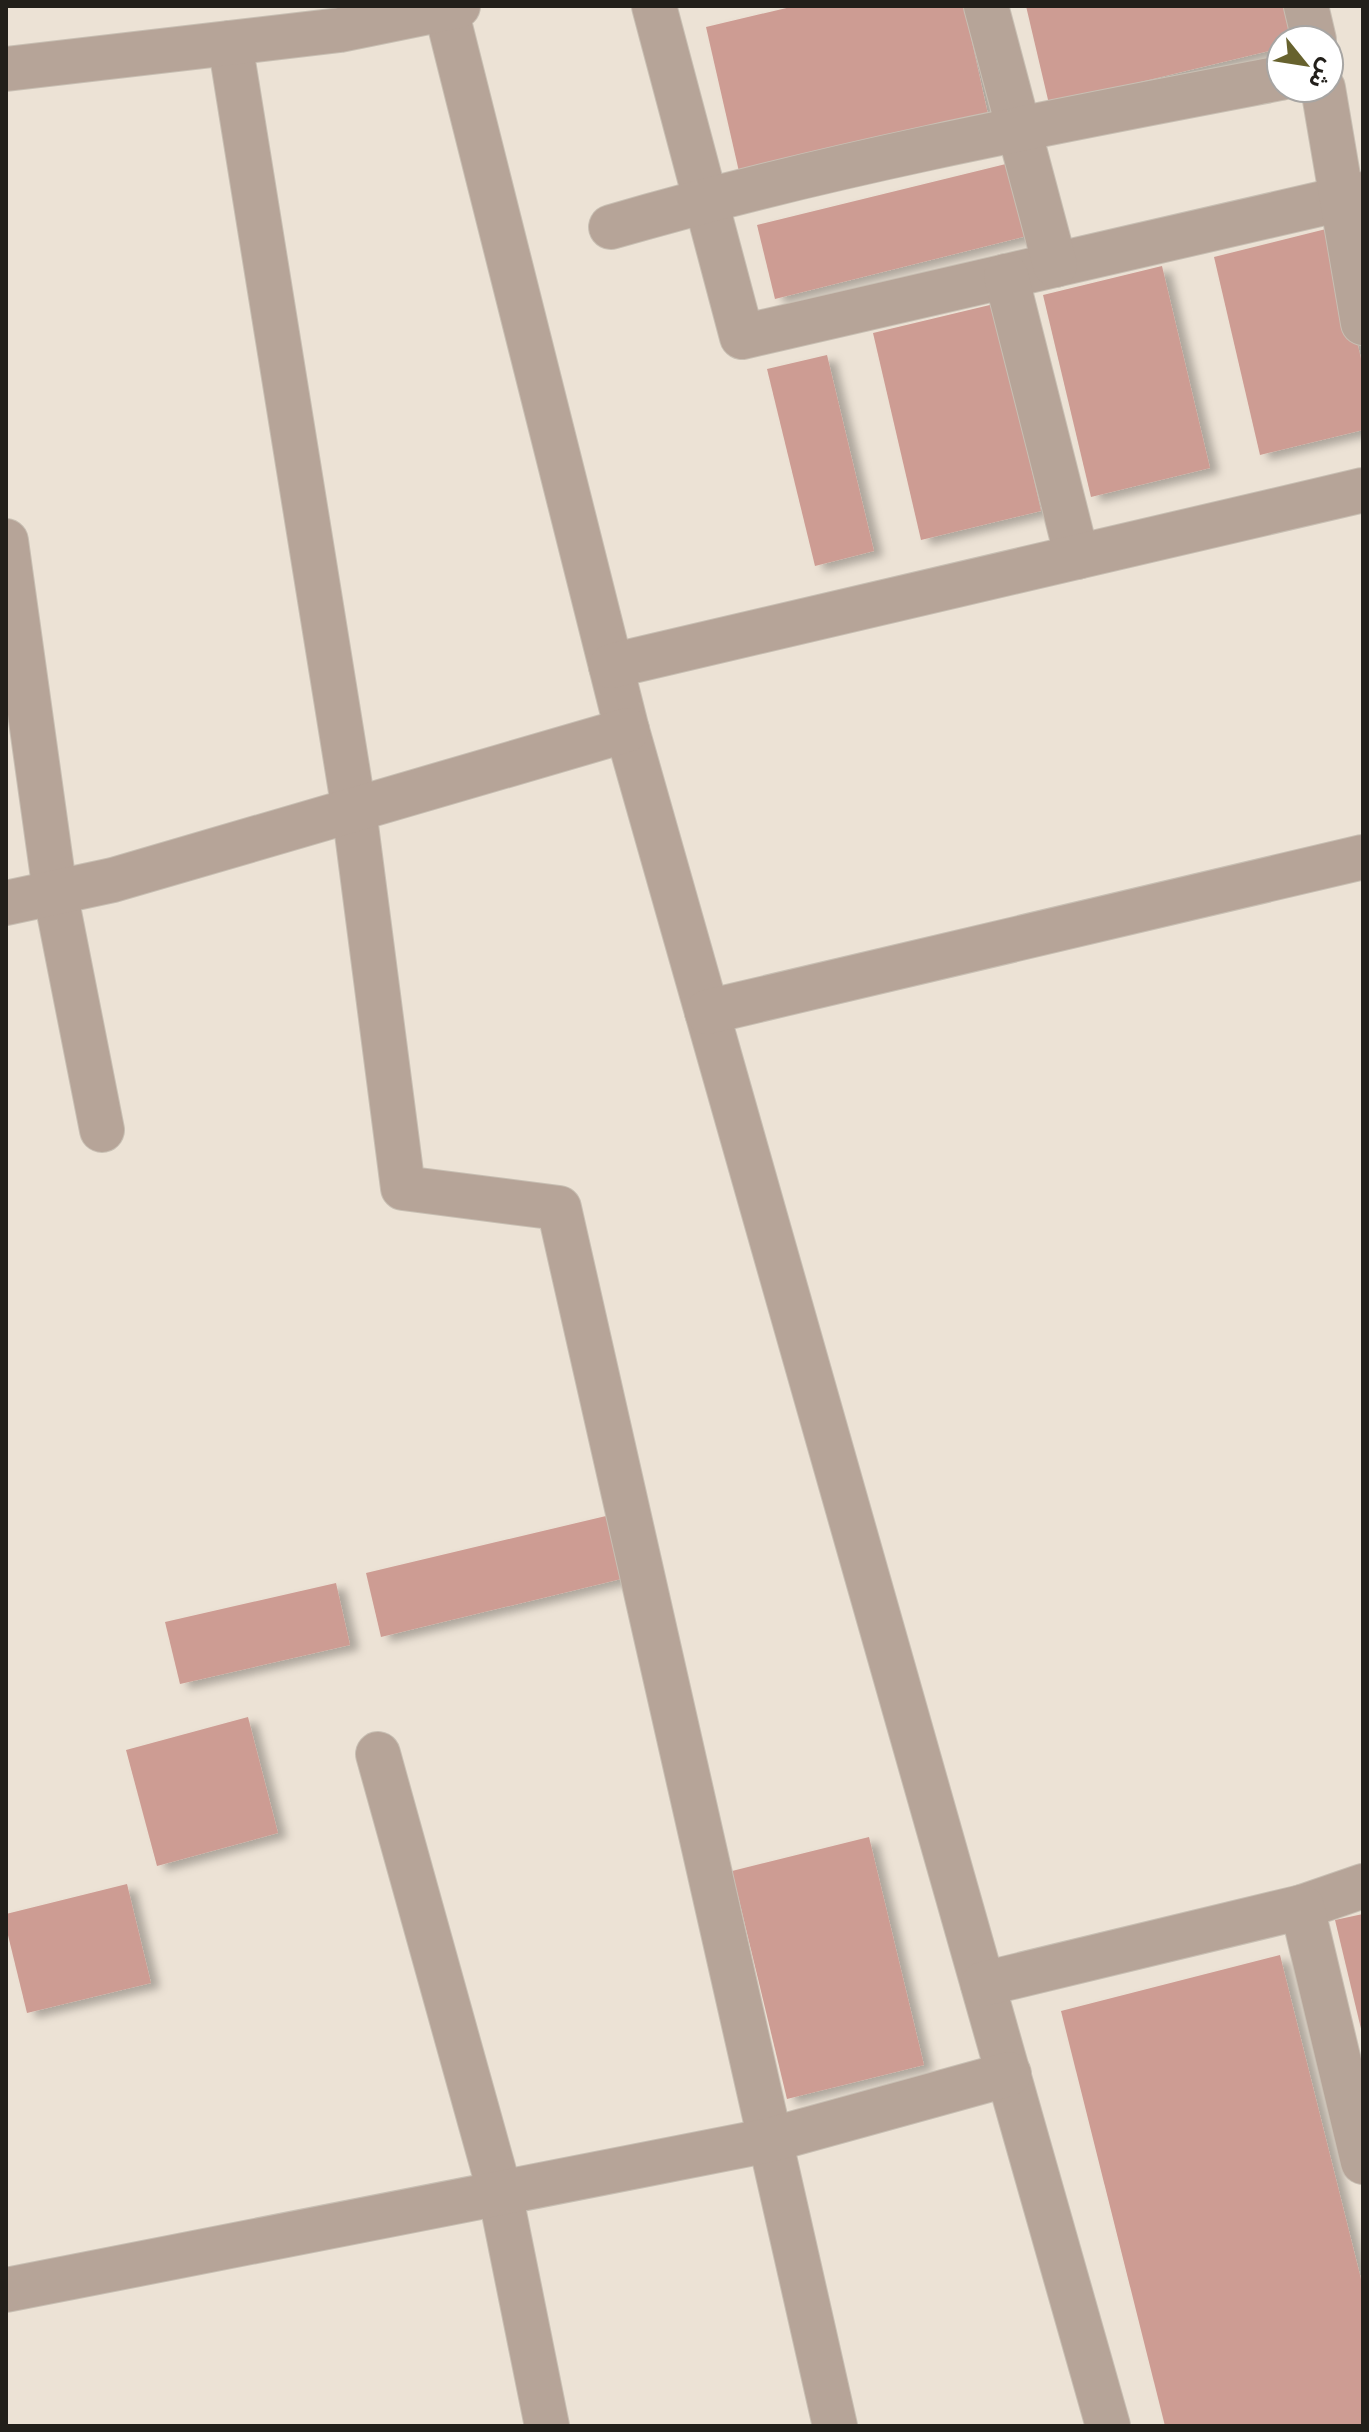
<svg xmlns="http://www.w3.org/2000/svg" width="1369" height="2432" font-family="'Fira Sans','Noto Sans Arabic',sans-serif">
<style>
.building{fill:#cd9c93;filter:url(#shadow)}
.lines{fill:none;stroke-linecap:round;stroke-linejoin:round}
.minor-casing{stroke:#c8bfb3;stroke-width:46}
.minor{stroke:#b6a498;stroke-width:44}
</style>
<defs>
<filter id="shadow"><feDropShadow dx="9" dy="5" stdDeviation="4" flood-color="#0004"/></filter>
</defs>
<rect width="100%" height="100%" fill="#ece2d5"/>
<g class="building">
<polygon points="795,6 964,6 989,119 740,176 706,27"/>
<polygon points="1026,6 1293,6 1301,40 1281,40 1281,48 1049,104"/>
<polygon points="1010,163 1027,236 775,299 757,225"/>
<polygon points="1330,228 1363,367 1363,430 1260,455 1214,257"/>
<polygon points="1162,266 1210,468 1091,497 1043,295"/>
<polygon points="994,304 1041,511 921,540 873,333"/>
<polygon points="827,355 874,551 815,566 767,369"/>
<polygon points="606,1516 621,1579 381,1637 366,1573"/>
<polygon points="336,1583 350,1645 180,1684 165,1622"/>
<polygon points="248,1717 278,1833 157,1866 126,1750"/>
<polygon points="869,1837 924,2065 787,2099 732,1871"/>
<polygon points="127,1884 151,1983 27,2013 6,1927 6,1914"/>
<polygon points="1363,1914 1363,2033 1362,2033 1335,1920"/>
<polygon points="1280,1955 1363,2287 1363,2426 1165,2426 1061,2011"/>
</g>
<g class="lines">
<g class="minor-casing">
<g id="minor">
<polyline points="445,6 627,730 1108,2426"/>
<polyline points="654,6 742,337 1363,194"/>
<polyline points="986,6 1055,265"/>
<polyline points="1306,6 1314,40"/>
<polyline points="230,43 354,810 403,1188 559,1208 835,2426"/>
<polyline points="6,69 340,30 458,6"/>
<polyline points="1323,88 1363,323"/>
<path d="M611,227c220,-64 445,-106 670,-149"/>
<polyline points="1006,276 1077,557"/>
<polyline points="6,541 55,892 102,1130"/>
<polyline points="611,666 1363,490"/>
<polyline points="6,903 113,880 627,730"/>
<polyline points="707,1012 1363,857"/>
<polyline points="378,1754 500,2193 547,2426"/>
<polyline points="1302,1907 1363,1886"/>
<polyline points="983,1984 1302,1907 1363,2162"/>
<polyline points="6,2290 770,2140 1009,2074"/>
</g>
</g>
<use href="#minor" class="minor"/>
</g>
<rect width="1369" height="2432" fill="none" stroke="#221f1a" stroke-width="16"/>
<g transform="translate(1305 64) rotate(120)"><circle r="38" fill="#ffffff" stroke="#a7a5a3" stroke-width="2"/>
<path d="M0-6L14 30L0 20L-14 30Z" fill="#67622e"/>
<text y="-12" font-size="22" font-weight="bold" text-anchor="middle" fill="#221f1a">ش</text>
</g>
</svg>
